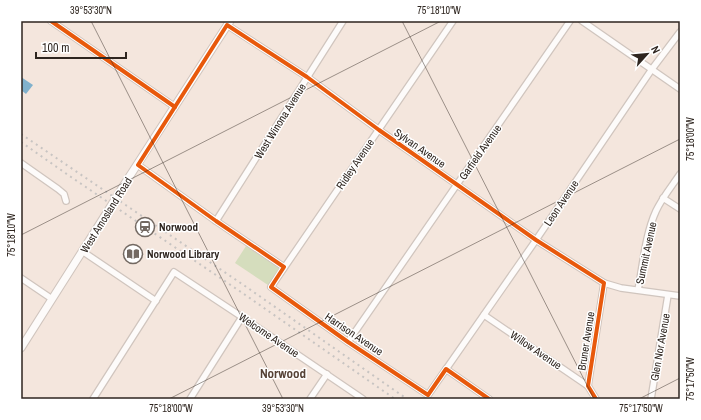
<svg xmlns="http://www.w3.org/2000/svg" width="701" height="420" font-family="'Archivo Narrow',sans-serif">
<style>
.green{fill:#d5ddbd}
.water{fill:#80b1cc}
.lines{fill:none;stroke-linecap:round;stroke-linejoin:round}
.street-casing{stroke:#d0c5be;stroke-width:8}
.secondary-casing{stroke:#d0c5be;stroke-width:9}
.street{stroke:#fdfbfa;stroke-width:5.5}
.secondary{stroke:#fdfbfa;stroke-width:7}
.rail{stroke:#c8c4c2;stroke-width:2;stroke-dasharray:2 4;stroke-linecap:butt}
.secondary-bridge-casing{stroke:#d0c5be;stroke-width:9;stroke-linecap:butt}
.secondary-bridge{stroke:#fdfbfa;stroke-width:7}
.cycleway-casing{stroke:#fff;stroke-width:6}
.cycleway{stroke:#e8590c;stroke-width:4}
.ticks{fill:none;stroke:#2e251f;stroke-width:1;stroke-opacity:0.45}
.labels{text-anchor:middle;stroke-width:3;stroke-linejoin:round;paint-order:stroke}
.street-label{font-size:11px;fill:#2e251f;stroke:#fff}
.poi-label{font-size:11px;font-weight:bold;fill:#2e251f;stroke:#fff;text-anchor:start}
.quarter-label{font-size:13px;font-weight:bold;fill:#564236;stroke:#fff}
.neatline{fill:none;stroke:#2e251f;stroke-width:1.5}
.ticks-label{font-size:10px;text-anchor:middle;fill:#2e251f}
</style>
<rect width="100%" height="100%" fill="#f4e6dd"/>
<polygon class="green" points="248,243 284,267 271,287 235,263"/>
<polygon class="water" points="21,77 33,85 26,94 21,90"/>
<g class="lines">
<g class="street-casing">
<g id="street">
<polyline points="51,21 175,107"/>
<polyline points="453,21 271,287 348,342 428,395 536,240 652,69 680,32"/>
<polyline points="582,21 680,89"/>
<polyline points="227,25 307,77 379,130 536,240 604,283 621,288 680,296"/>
<polyline points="21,163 58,189 64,194 66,201"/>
<polyline points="138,165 216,221 284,267"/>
<polyline points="663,198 680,209"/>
<polyline points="216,221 343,21"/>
<polyline points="82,251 156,301"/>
<polyline points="21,278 52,299"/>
<path d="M638,290c5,-25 7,-55 18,-79 6,-13 16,-25 24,-37"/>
<polyline points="484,315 588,386"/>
<polyline points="348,342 570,21"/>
<polyline points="446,369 489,399"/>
<polyline points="93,399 174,272 242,317 363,399"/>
<polyline points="190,399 242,317"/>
<polyline points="310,399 327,374"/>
<polyline points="596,399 588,386 604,283"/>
<polyline points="651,399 668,295"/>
</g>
</g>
<g class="secondary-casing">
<g id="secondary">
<polyline points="122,188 230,21"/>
<polyline points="21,348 104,217"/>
</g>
</g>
<use href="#street" class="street"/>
<use href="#secondary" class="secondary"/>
<g class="rail">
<polyline points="21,134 245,286 407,399"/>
<polyline points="21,142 71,177 241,292 395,399"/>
</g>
<g class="secondary-bridge-casing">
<polyline id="secondary-bridge" points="104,217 122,188"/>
</g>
<use href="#secondary-bridge" class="secondary-bridge"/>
<g class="cycleway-casing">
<g id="cycleway">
<polyline points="51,21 175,107"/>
<polyline points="489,399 446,369 428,395 348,342 271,287 284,267 216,221 138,165 227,25 307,77 379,130 536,240 604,283 588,386 596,399"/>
</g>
</g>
<use href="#cycleway" class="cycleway"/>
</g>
<path class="ticks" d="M91,21l192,378M402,21l192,378M21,235l420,-214M169,399l511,-260M639,399l41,-21"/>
<defs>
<g id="station-ring" transform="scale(1)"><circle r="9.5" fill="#fff" stroke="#736962" stroke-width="1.5"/><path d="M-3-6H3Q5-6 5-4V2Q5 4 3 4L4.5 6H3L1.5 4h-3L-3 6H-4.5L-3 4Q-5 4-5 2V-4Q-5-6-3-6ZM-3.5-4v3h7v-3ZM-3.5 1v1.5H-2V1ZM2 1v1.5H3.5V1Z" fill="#736962"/></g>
<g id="library-ring" transform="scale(1)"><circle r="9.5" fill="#fff" stroke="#736962" stroke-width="1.5"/><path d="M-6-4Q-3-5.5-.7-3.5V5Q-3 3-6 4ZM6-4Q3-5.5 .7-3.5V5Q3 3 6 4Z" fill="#736962"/></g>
</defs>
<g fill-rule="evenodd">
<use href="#station-ring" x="145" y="227"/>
<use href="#library-ring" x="133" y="254"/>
</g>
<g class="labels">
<g class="street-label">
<text transform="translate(280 121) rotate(-58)" y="4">West Winona Avenue</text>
<text transform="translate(420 148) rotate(35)" y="4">Sylvan Avenue</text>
<text transform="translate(480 152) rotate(-55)" y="4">Garfield Avenue</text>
<text transform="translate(355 164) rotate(-56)" y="4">Ridley Avenue</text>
<text transform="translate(561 203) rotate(-56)" y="4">Leon Avenue</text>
<text transform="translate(106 215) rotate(-58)" y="4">West Amosland Road</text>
<text transform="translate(646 253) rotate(-78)" y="4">Summit Avenue</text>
<text transform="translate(354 334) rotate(34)" y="4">Harrison Avenue</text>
<text transform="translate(269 335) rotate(34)" y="4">Welcome Avenue</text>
<text transform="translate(586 341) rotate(-81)" y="4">Bruner Avenue</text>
<text transform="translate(660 347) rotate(-80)" y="4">Glen Nor Avenue</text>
<text transform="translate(536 350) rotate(34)" y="4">Willow Avenue</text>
</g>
<g class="poi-label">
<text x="159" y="231">Norwood</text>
<text x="147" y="258">Norwood Library</text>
</g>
<g class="quarter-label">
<text x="283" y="378">Norwood</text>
</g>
</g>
<rect width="701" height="420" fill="none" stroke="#ffffff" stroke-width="44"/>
<g transform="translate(647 54) rotate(63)" stroke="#ffffff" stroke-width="3" paint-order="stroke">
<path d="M0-3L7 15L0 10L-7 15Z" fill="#2e251f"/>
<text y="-6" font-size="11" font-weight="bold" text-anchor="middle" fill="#2e251f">N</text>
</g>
<path d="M36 52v6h90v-6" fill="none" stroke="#2e251f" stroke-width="2"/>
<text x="42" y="52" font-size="12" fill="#2e251f" stroke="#ffffff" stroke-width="3" paint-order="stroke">100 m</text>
<rect x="22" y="22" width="657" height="376" class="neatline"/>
<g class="ticks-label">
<text x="91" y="14">39°53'30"N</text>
<text x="439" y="14">75°18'10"W</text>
<text transform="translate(690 139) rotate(-90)" y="4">75°18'00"W</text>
<text transform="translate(11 235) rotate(-90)" y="4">75°18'10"W</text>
<text transform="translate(690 379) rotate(-90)" y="4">75°17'50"W</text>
<text x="171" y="412">75°18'00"W</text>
<text x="283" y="412">39°53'30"N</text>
<text x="641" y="412">75°17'50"W</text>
</g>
</svg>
